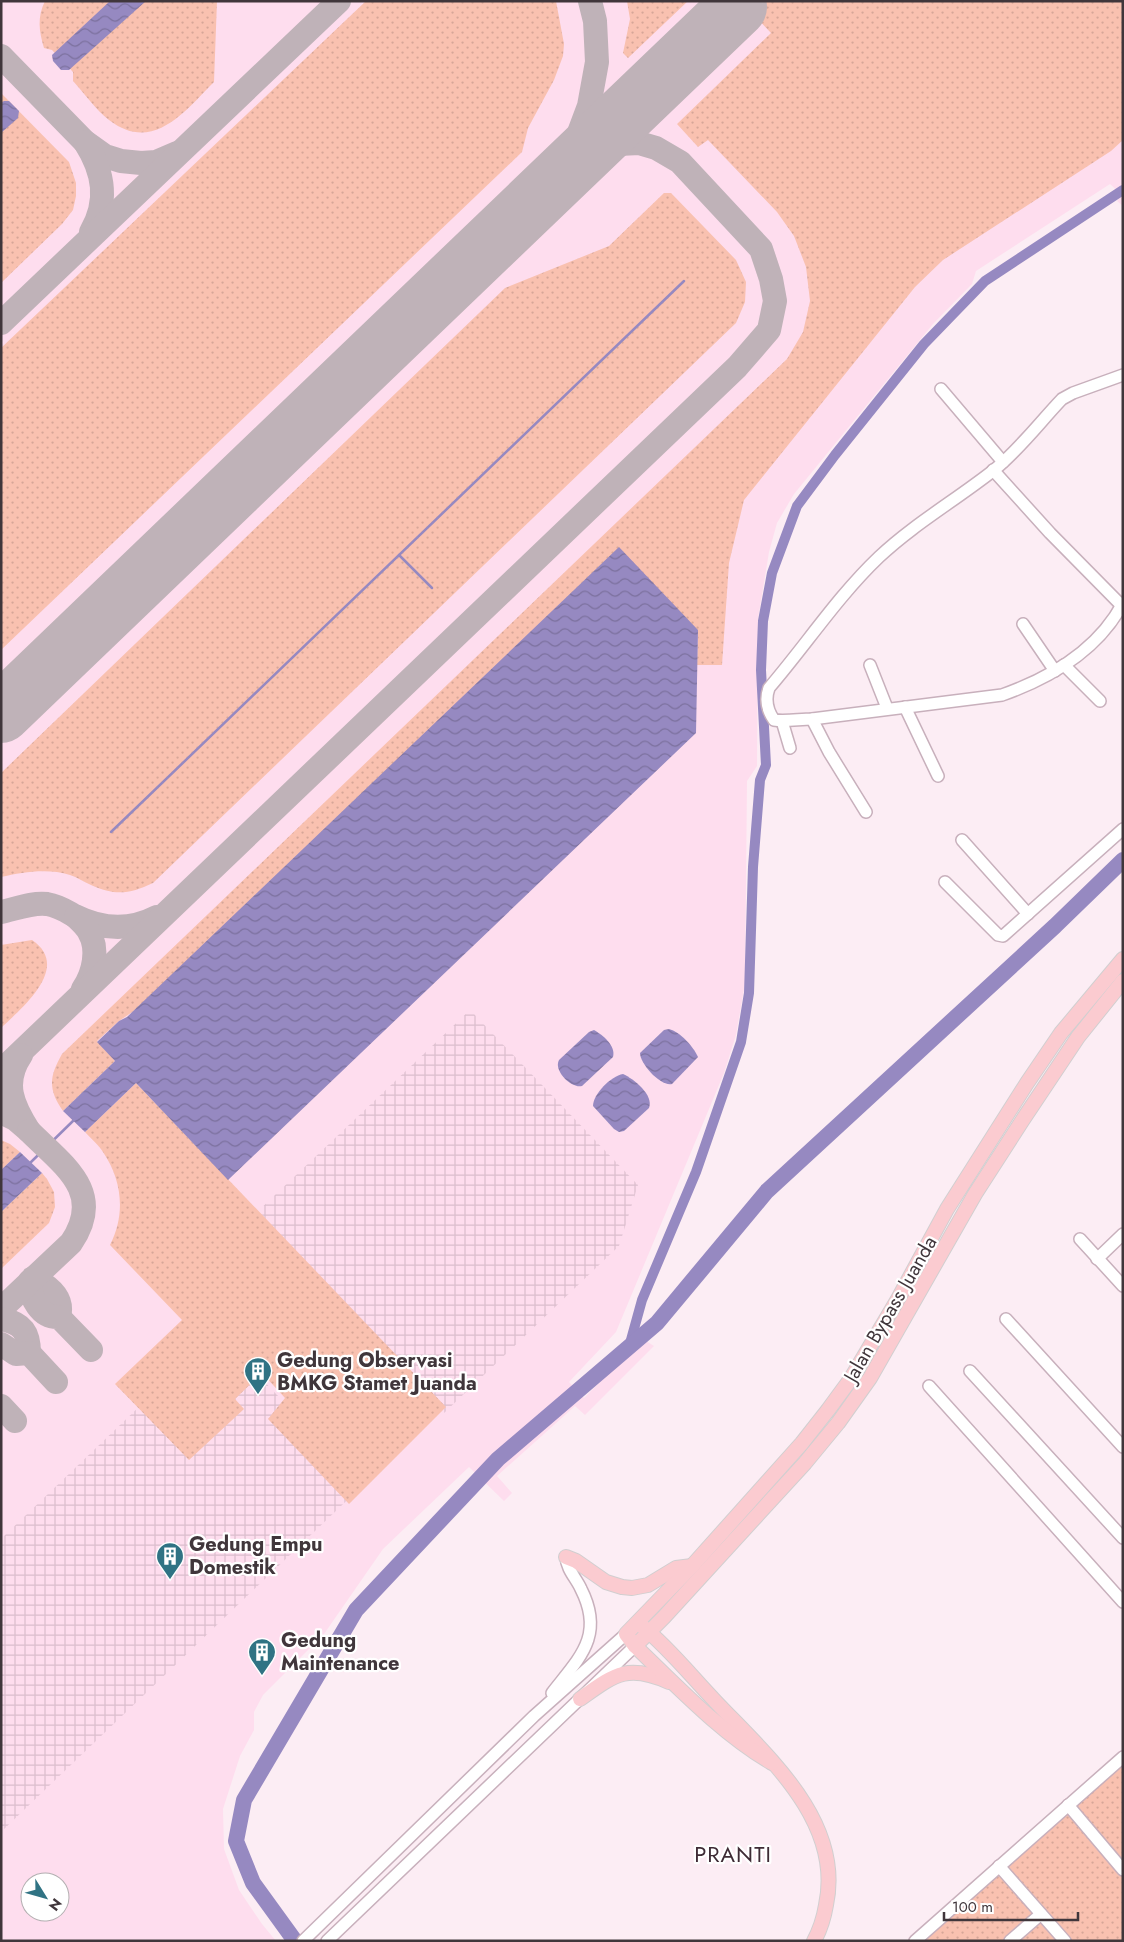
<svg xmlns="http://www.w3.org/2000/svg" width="1124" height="1942" font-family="Jost,sans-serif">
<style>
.built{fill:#feddee;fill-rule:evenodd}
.industrial{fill:url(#industrial-grid)}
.grass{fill:url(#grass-dots)}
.water{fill:url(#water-waves)}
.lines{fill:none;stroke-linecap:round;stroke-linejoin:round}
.stream{stroke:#9689c1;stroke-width:2.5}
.canal{stroke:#9689c1;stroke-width:10}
.river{stroke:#9689c1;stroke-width:16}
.taxiway{stroke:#bfb2b8;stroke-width:24}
.runway{stroke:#bfb2b8;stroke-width:60}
.minor-casing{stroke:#c8b0bc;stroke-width:14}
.major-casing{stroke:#d1cfd0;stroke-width:16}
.minor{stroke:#fff;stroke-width:11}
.major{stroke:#fbcbd0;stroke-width:14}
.labels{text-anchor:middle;stroke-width:4.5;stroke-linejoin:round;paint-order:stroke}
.street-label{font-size:20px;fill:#40363b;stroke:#fff}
.poi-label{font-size:20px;font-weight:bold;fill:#40363b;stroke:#fff;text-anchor:start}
.quarter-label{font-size:22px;letter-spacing:1px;fill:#3e2b35;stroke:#fff}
</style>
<defs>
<pattern id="industrial-grid" width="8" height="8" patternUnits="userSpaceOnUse" patternTransform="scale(1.25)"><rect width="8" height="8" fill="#feddee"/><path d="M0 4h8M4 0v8" fill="none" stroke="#dbbecd"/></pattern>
<pattern id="grass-dots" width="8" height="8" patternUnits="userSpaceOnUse" patternTransform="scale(1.25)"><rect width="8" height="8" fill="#f9c1b0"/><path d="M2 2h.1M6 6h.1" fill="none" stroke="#d6a698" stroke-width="1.8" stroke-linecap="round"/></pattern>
<pattern id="water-waves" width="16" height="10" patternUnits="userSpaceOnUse" patternTransform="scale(1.25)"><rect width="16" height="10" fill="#9689c1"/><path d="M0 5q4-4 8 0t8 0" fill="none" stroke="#7c719e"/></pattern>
</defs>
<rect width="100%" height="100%" fill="#fcedf4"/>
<path class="built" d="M1,1h1122v205l-6,-5 5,-6 -12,-11 -134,87 -4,13 -39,40 -139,170 -17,29 -8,29 -11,67 -1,147 -10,15 -2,203 -9,51 -12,38 -108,259 -47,50 15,16 59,-59 11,7 -69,69 -10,-9 -78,70 15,17 -8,8 -35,-34 -86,82 -59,85 -61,61 -9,17v18l-14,26 -17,53 1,40 15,41 23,34 14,17h-275zM30,1882h30v30h-30z"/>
<g class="industrial">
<polygon points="470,1010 638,1185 619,1246 443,1414 254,1215"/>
<polygon points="217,1332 363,1485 1,1832 1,1539"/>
</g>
<g class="grass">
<path d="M45,1h172l-3,81c-29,29 -61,72 -105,38 -13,-10 -25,-27 -36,-39v-9l-21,-22 -8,-2c-5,-17 -7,-31 1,-47z"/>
<polygon points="366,1 556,1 564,44 563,56 554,80 528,128 522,152 1,650 1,348"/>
<polygon points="627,1 688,1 628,58 623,53 630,19"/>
<path d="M741,1h382v139l-12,11 -168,109 -28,27 -171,213 -15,63 -7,102h-25l1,-35 -579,391 -22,20 18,20 -52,50c-15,-22 -14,-34 -1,-57l725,-695 16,-27 7,-31 -4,-34 -12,-31 -17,-24 -69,-72 -10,7 -21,-23 94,-91z"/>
<polygon points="1,93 69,162 76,183 76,196 73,210 62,224 1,283"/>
<path d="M664,193h7l65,67 10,22 -1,20 -9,21 -583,560c-23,11 -38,13 -62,2 -7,-3 -14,-8 -21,-10 -22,-7 -47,-3 -69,2v-104l504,-485 104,-42z"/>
<path d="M32,940c40,27 -10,68 -31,88v-83z"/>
<path d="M136,1083l310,324 -97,97 -81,-85 17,-21 -23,-25 -27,26 9,10 -55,51 -74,-76 67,-64 -72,-75c16,-31 12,-65 -7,-93 -4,-7 -12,-13 -18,-20z"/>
<polygon points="1,1140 10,1144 20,1152 1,1170"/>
<polygon points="42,1173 47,1179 54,1192 55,1207 49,1223 1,1269 1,1212"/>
<polygon points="1123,1757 1123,1941 916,1941"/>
</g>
<g class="water">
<polygon points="110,1 146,1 69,70 61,70 53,61 52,55"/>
<polygon points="4,101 9,101 19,111 18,118 1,133 1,103"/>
<polygon points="619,547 698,630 696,733 228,1180 136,1083 85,1132 63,1111 115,1061 97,1042 119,1021 127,1017"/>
<path d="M669,1029c11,3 24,17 29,28l-26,27c-11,3 -32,-20 -32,-31l24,-23z"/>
<path d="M594,1030c9,5 22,16 19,27l-31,29c-10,3 -29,-15 -23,-26l30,-28z"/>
<path d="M623,1074c11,5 31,21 26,34l-25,23 -5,1 -5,-3 -21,-23c0,-12 18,-30 30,-32z"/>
<polygon points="20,1152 42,1173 1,1212 1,1170"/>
</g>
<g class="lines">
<g class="stream">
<polyline points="399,555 432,588"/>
<polyline points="111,832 684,281"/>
<polyline points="29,1164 75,1119"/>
</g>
<polyline class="canal" points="629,1347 642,1300 696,1172 741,1042 749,993 753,867 760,780 766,765 761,670 763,621 772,573 797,506 835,455 924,344 985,281 1123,190"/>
<polyline class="river" points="295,1941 253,1883 236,1841 244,1800 356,1610 498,1459 657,1323 767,1191 1055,926 1123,860"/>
<g class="taxiway">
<polyline points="1,56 84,141 105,156 121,161 141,163 156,162 177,153"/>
<path d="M85,142c19,30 24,59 6,90"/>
<polyline points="546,190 574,146 589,106 597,62 595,21 590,1"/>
<polyline points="1,323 339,1"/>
<polyline points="1,706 23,692"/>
<path d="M1,912c14,-3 32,-10 46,-8 12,2 19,7 28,12 28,14 55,15 82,1"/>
<path d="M76,917c4,4 10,9 13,15 10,17 5,41 -6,57"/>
<polyline points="1,1071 737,367 769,330 775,301 771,279 761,249 680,162 656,148 639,143 619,144 599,149 574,164"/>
<path d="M1,1112l14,7 14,12c-16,-25 -27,-48 -8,-76"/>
<path d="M33,1278c16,8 31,20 26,39"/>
<path d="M30,1281c0,17 10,37 29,36l32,33"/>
<path d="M1,1309l70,-66c35,-51 -8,-78 -42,-112"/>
<path d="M1,1319c22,4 28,14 28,34"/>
<polyline points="1,1344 16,1354 29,1353 56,1382"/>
<polyline points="1,1406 15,1421"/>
</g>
<polyline class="runway" points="1,713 737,7"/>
<g class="minor-casing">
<g id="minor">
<path d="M1123,375l-50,18 -11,6c-22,23 -43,51 -68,71 -38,30 -80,54 -115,87 -41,39 -73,88 -110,131 -4,11 -2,22 5,32 11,2 26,-1 38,-1l190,-24c48,-17 96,-45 121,-92"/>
<polyline points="941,389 1003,462"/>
<polyline points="993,470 1050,533 1123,607"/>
<polyline points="1023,624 1055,671"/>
<polyline points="870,665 887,708"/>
<polyline points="1064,665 1100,701"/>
<polyline points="905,707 938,776"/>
<polyline points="812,719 829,752 866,812"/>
<polyline points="782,721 790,748"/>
<polyline points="962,840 1028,914"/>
<polyline points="945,882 998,935 1003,936 1123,829"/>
<polyline points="1080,1239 1123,1286"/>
<polyline points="1097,1259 1123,1234"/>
<polyline points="1006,1319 1123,1447"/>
<polyline points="970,1371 1123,1538"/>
<polyline points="929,1386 1123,1602"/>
<path d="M552,1693c27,-35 53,-57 29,-104 -5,-11 -14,-19 -15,-32"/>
<polyline points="1068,1805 1123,1870"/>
<polyline points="999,1866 1065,1941"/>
<polyline points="303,1941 534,1716 626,1634"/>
<polyline points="327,1941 635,1646"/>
<polyline points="915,1941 1123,1757"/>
<polyline points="1010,1941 1041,1914"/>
</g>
</g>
<g class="major-casing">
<g id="major">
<polyline points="566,1557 576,1561 606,1582 622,1587 632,1588 648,1585 676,1568 692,1566"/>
<path d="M643,1627c26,21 48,49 72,74 51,54 129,120 111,204 -2,12 -6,25 -12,36"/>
<polyline points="635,1646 664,1617 805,1463 838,1423 870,1378 975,1194 1022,1121 1078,1037 1123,981"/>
<path d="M580,1699c34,-24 47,-36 89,-17"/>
<path d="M772,1763c-51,-30 -94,-76 -137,-117l-9,-12 66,-68 110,-123 26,-33 22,-30 48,-81 49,-90 80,-126 34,-50 62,-74"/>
</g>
</g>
<use href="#minor" class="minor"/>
<use href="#major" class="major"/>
</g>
<defs>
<g id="building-pin" transform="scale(1.4375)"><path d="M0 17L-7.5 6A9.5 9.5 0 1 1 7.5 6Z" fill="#307384" stroke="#fff"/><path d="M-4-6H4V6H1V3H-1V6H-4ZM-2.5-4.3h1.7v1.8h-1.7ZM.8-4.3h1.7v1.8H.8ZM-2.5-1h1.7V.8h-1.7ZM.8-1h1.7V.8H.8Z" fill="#fff"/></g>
</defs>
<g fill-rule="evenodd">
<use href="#building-pin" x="258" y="1371"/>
<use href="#building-pin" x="170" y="1556"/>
<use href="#building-pin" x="262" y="1652"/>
</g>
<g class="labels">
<g class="street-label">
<text transform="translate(890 1309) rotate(-60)" y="7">Jalan Bypass Juanda</text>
</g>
<g class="poi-label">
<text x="277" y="1367">Gedung Observasi<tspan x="277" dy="23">BMKG Stamet Juanda</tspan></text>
<text x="189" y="1551">Gedung Empu<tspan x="189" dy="23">Domestik</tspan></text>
<text x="281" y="1647">Gedung<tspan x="281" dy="23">Maintenance</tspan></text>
</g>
<g class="quarter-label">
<text x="733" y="1862">PRANTI</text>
</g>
</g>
<rect width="1124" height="1942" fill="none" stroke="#40363b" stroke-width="5"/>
<g transform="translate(45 1897) rotate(127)"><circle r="24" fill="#ffffff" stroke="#b3afb1"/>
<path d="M0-4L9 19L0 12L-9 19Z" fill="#307384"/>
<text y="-8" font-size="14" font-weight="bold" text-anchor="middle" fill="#40363b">N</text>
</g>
<path d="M944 1912v8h134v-8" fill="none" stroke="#40363b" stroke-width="2.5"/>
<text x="952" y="1912" font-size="15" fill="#40363b" stroke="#ffffff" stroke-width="4" paint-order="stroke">100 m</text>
</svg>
